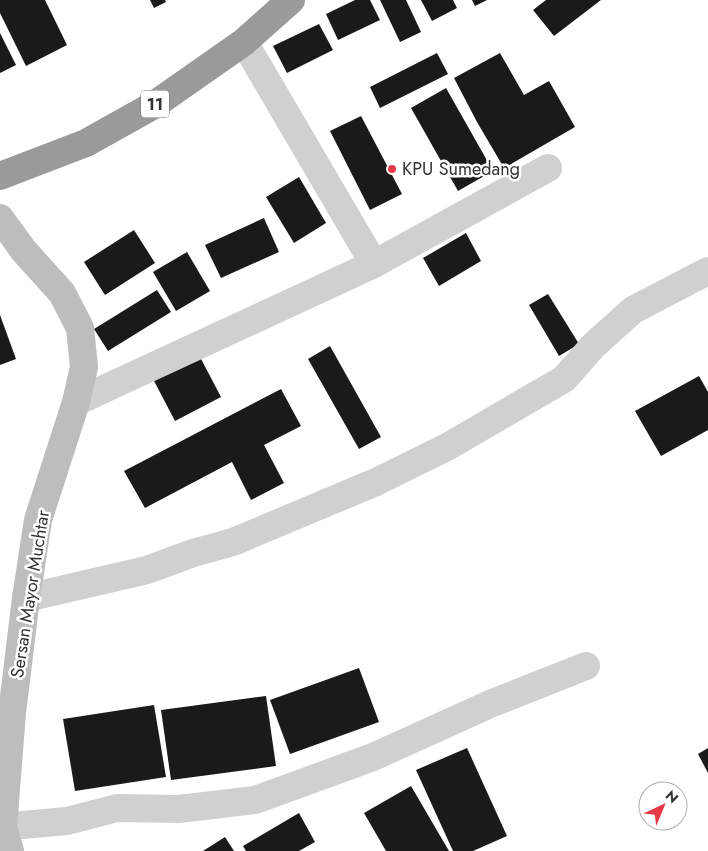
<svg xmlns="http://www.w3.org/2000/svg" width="708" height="851" font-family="Jost,sans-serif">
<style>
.building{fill:#1a1a1a}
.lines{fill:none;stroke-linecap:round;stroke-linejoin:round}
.street{stroke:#d0d0d0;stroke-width:28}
.secondary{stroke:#bdbdbd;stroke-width:28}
.highway{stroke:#9a9a9a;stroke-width:28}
.poi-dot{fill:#e63946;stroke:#fff;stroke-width:2}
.labels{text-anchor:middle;stroke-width:5;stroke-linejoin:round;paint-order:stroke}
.shield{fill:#fff;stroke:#707070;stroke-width:1}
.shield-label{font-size:16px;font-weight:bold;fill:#333}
.poi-label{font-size:18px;fill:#333;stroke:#fff;text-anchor:start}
.street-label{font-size:18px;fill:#333;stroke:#fff}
</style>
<rect width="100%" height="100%" fill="#fff"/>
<g class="building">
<polygon points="0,0 45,0 67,45 26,66 0,13"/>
<polygon points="150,0 165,0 166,2 154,8"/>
<polygon points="355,0 370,0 380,20 338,40 326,14"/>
<polygon points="380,0 406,0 421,32 400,42"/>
<polygon points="421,0 453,0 457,8 432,21"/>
<polygon points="472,0 487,0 475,6"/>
<polygon points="546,0 601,0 554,36 533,10"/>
<polygon points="319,24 333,50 287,73 273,46"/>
<polygon points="0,33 16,65 0,73"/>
<polygon points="437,53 448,74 380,108 370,87"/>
<polygon points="500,53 524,95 549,81 575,127 504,168 477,122 454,78"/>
<polygon points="446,88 493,171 458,191 411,108"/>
<polygon points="361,116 402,194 370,210 330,131"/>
<polygon points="299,177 326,223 294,243 266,197"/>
<polygon points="264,218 279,252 221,278 205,245"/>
<polygon points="134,230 155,263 105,295 84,262"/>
<polygon points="466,233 481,261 439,286 423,258"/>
<polygon points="187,252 210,291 176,311 153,272"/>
<polygon points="157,290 171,312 108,351 94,329"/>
<polygon points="548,294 579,344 559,356 529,305"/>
<polygon points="0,315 16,359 0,365"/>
<polygon points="330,346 381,437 359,449 308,359"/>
<polygon points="199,355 221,397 175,421 153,379"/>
<polygon points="699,376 708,392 708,430 661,456 635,411"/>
<polygon points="281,389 301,426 264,445 284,483 251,500 232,462 145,508 124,471"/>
<polygon points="359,668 379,722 290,754 270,700"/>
<polygon points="266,696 276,766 171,780 161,710"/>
<polygon points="154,705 166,777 75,791 63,719"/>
<polygon points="467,748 507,836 473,851 453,851 416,770"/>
<polygon points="708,748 708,773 698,754"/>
<polygon points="411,786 449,851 386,851 364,813"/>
<polygon points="299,813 315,842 299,851 246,851 243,846"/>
<polygon points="225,837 234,851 203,851"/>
</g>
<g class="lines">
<g class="street">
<polyline points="244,42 374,264"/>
<polyline points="76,402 374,264 548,168"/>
<polyline points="26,598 147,570 193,553 233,542 376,482 447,447 564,379 594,345 633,310 708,271"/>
<polyline points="0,827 67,821 117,808 179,809 255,800 373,757 490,704 586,666"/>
</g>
<polyline class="secondary" points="0,218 24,251 62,293 80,328 84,367 76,402 38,520 26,598 12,713 3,827 10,851"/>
<polyline class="highway" points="0,176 86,143 154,105 244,42 291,0"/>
</g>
<circle class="poi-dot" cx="392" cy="169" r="5"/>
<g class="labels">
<rect class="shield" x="141" y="90.5" width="28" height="27" rx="4"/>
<g class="shield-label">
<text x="155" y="110">11</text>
</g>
<g class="poi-label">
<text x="402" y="175">KPU Sumedang</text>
</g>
<g class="street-label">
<text transform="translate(30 594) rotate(-81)" y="6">Sersan Mayor Muchtar</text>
</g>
</g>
<g transform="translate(663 806) rotate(44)"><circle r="24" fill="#ffffff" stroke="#adadad"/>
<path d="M0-4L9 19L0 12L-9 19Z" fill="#e63946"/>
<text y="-8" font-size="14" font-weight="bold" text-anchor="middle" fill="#333333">N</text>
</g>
</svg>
